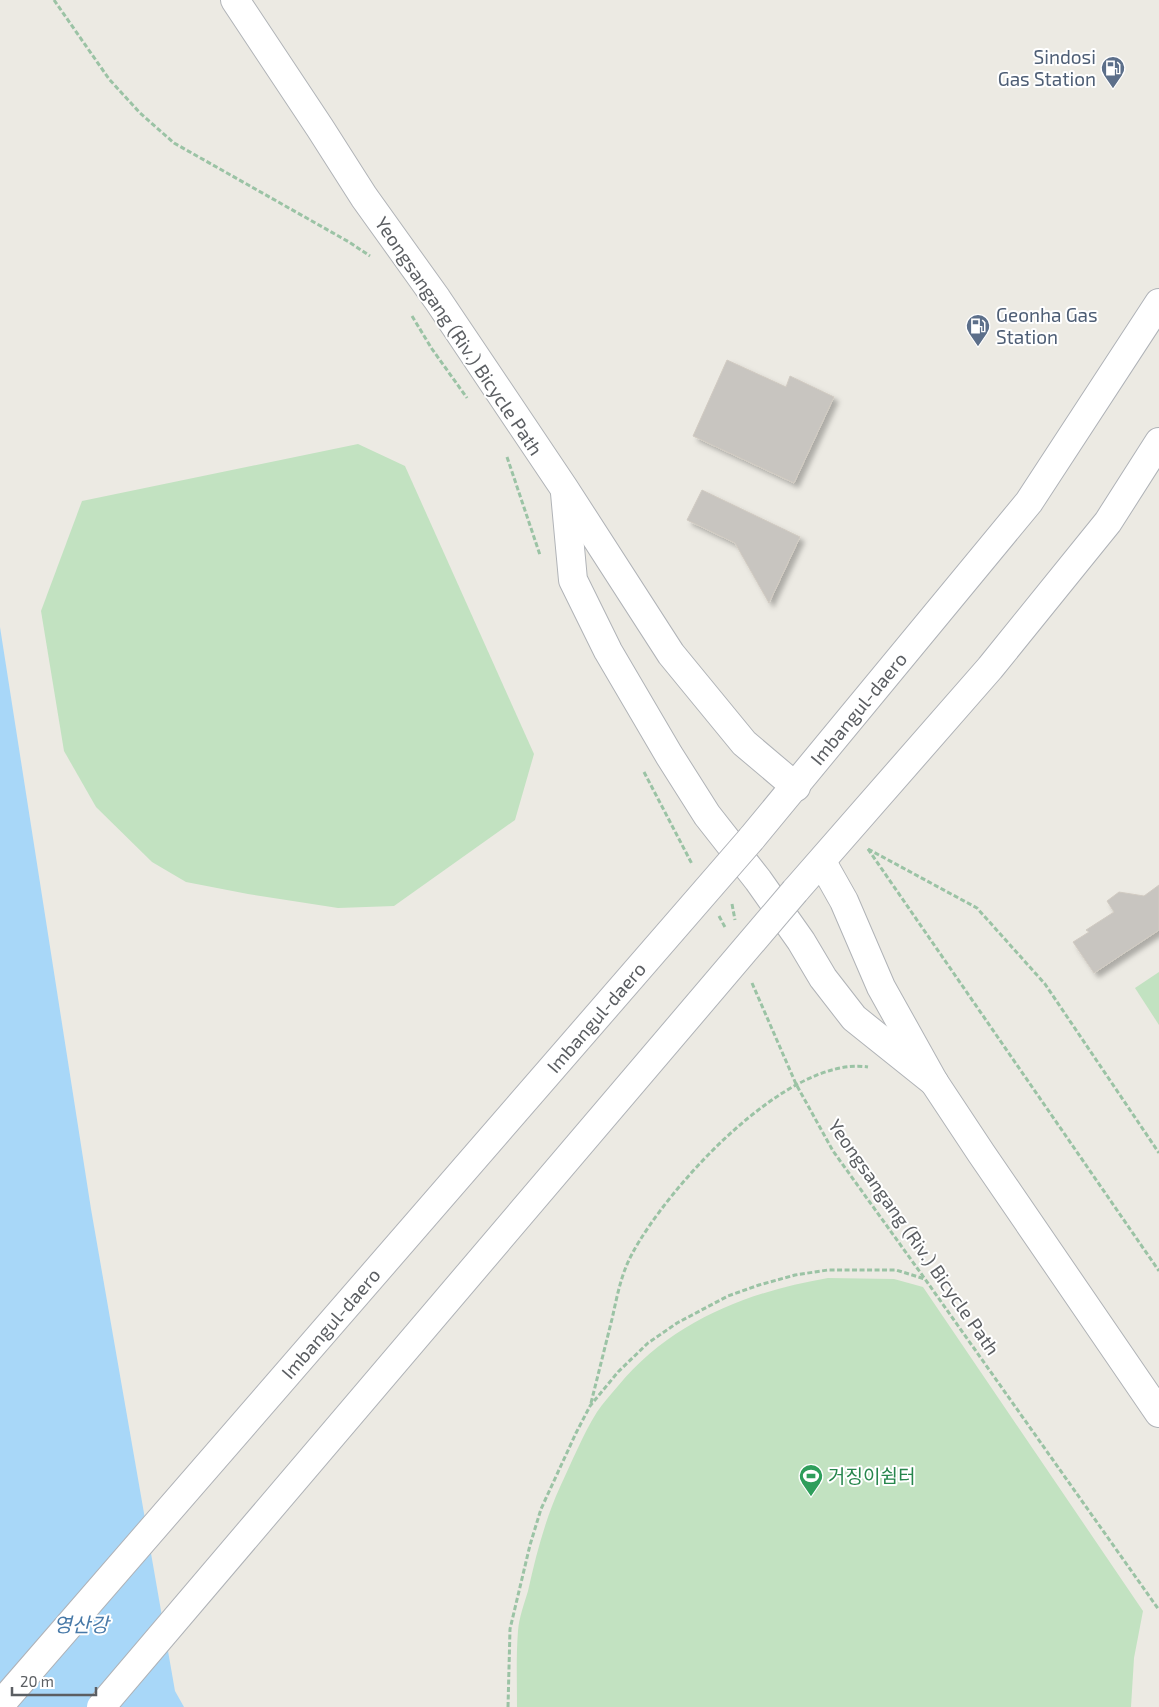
<svg xmlns="http://www.w3.org/2000/svg" width="1159" height="1707" font-family="'Exo 2','Noto Sans KR',sans-serif">
<style>
.green{fill:#c2e2c1}
.water{fill:#a8d7f8}
.building{fill:#c8c5c0;stroke:#d1cbc2;filter:url(#shadow)}
.lines{fill:none;stroke-linecap:round;stroke-linejoin:round}
.street-casing{stroke:#b0b3b7;stroke-width:30}
.secondary-casing{stroke:#afb2b7;stroke-width:30}
.path{stroke:#9bc3a5;stroke-width:3;stroke-dasharray:5 2.5;stroke-linecap:butt}
.street{stroke:#fff;stroke-width:28}
.secondary{stroke:#fff;stroke-width:28}
.secondary-bridge-casing{stroke:#afb2b7;stroke-width:30;stroke-linecap:butt}
.secondary-bridge{stroke:#fff;stroke-width:28}
.labels{text-anchor:middle;stroke-width:4;stroke-linejoin:round;paint-order:stroke}
.service-label{font-size:19px;fill:#4e5e75;stroke:#fff;text-anchor:end}
.street-label{font-size:19px;fill:#5b5e62;stroke:#fff}
.leisure-label{font-size:19px;fill:#27864d;stroke:#fff;text-anchor:start}
.water-label{font-size:20px;font-style:italic;fill:#4779a8;stroke:#fff}
</style>
<defs>
<filter id="shadow"><feDropShadow dx="4.5" dy="4.5" stdDeviation="2.5" flood-color="#0004"/></filter>
</defs>
<rect width="100%" height="100%" fill="#eceae3"/>
<g class="green">
<polygon points="358,444 405,466 534,754 515,820 394,906 338,908 248,894 186,882 152,862 96,807 64,751 41,611 82,501"/>
<polygon points="1159,972 1159,1025 1135,988"/>
<path d="M828,1278l66,1 29,8 220,324 -9,47 -3,49h-614c0,-25 -1,-51 1,-76 1,-13 6,-27 10,-40 8,-36 17,-71 32,-104 12,-25 22,-51 37,-75 6,-9 14,-18 21,-26 54,-65 129,-94 210,-108z"/>
</g>
<polygon class="water" points="0,627 91,1209 175,1691 184,1707 0,1707"/>
<g class="building">
<polygon points="727,360 786,387 790,376 834,397 794,483 693,436"/>
<polygon points="702,490 800,537 769,603 735,543 687,520"/>
<polygon points="1159,885 1159,930 1094,973 1073,942 1089,932 1086,930 1114,912 1107,901 1119,892 1144,896"/>
</g>
<g class="lines">
<g class="street-casing">
<g id="street">
<polyline points="235,0 320,128 364,197 437,299 564,488 671,654 744,743 796,787"/>
<polyline points="565,493 573,580 608,651 669,755 707,815 758,880 801,941 823,978 854,1018 934,1082"/>
<polyline points="822,862 844,901 881,987 934,1082 981,1153 1159,1413"/>
</g>
</g>
<g class="secondary-casing">
<g id="secondary">
<path id="s1" d="M751,839l278,-337 130,-199"/>
<polyline points="795,891 990,668 1108,522 1159,442"/>
</g>
</g>
<g class="path">
<polyline points="54,0 109,79 140,113 174,143 349,242 370,256"/>
<polyline points="412,316 432,349 467,398"/>
<polyline points="507,457 540,555"/>
<polyline points="644,772 692,864"/>
<polyline points="868,849 1159,1271"/>
<polyline points="868,849 977,908 1045,984 1159,1153"/>
<polyline points="732,904 735,920"/>
<polyline points="719,916 726,929"/>
<polyline points="752,983 796,1084 833,1151 925,1279 1159,1610"/>
<path d="M591,1403c7,-28 14,-56 21,-84 5,-22 9,-45 20,-65 35,-66 155,-199 236,-187"/>
<polyline points="508,1707 510,1629 530,1545 541,1509 576,1433 590,1406 618,1372 648,1343 677,1323 728,1296 759,1285 795,1275 828,1270 896,1270 925,1279"/>
</g>
<use href="#street" class="street"/>
<use href="#secondary" class="secondary"/>
<g class="secondary-bridge-casing">
<g id="secondary-bridge">
<path id="s2" d="M0,1705l751,-866"/>
<polyline points="101,1707 795,891"/>
</g>
</g>
<use href="#secondary-bridge" class="secondary-bridge"/>
</g>
<defs>
<g id="fuel-pin" transform="scale(1.25)"><path d="M0 17L-7.5 6A9.5 9.5 0 1 1 7.5 6Z" fill="#5c6f8a" stroke="#fff"/><path d="M-5.5-6h7V0h2V4h1.3V-2.5L3-4.5l.8-.8L6-3V5H2.5V1h-1V6h-7ZM-4.2-4.7v3.2H.2V-4.7Z" fill="#fff"/></g>
<g id="stadium-pin" transform="scale(1.25)"><path d="M0 17L-7.5 6A9.5 9.5 0 1 1 7.5 6Z" fill="#2e9e5b" stroke="#fff"/><path d="M0-5a6.5 5 0 1 0 0 10a6.5 5 0 1 0 0-10ZM-3.5-1.8h7v3.6h-7Z" fill="#fff"/></g>
</defs>
<g fill-rule="evenodd">
<use href="#fuel-pin" x="1113" y="68"/>
<use href="#fuel-pin" x="978" y="326"/>
<use href="#stadium-pin" x="811" y="1476"/>
</g>
<g class="labels">
<g class="service-label">
<text x="1096" y="64">Sindosi<tspan x="1096" dy="22">Gas Station</tspan></text>
<text x="996" y="322" text-anchor="start">Geonha Gas<tspan x="996" dy="22">Station</tspan></text>
</g>
<g class="street-label">
<text transform="translate(459 336) rotate(56)" y="7">Yeongsangang (Riv.) Bicycle Path</text>
<text dy="7" stroke="none"><textPath href="#s1" startOffset="169">Imbangul-daero</textPath></text>
<text dy="7" stroke="none"><textPath href="#s2" startOffset="910">Imbangul-daero</textPath></text>
<text transform="translate(914 1237) rotate(55)" y="7">Yeongsangang (Riv.) Bicycle Path</text>
<text dy="7" stroke="none"><textPath href="#s2" startOffset="505">Imbangul-daero</textPath></text>
</g>
<g class="leisure-label">
<text x="828" y="1483">거징이쉼터</text>
</g>
<g class="water-label">
<text x="81" y="1632">영산강</text>
</g>
</g>
<path d="M12 1687v8h84v-8" fill="none" stroke="#5b5e62" stroke-width="2.5"/>
<text x="20" y="1687" font-size="15" fill="#5b5e62" stroke="#ffffff" stroke-width="4" paint-order="stroke">20 m</text>
</svg>
